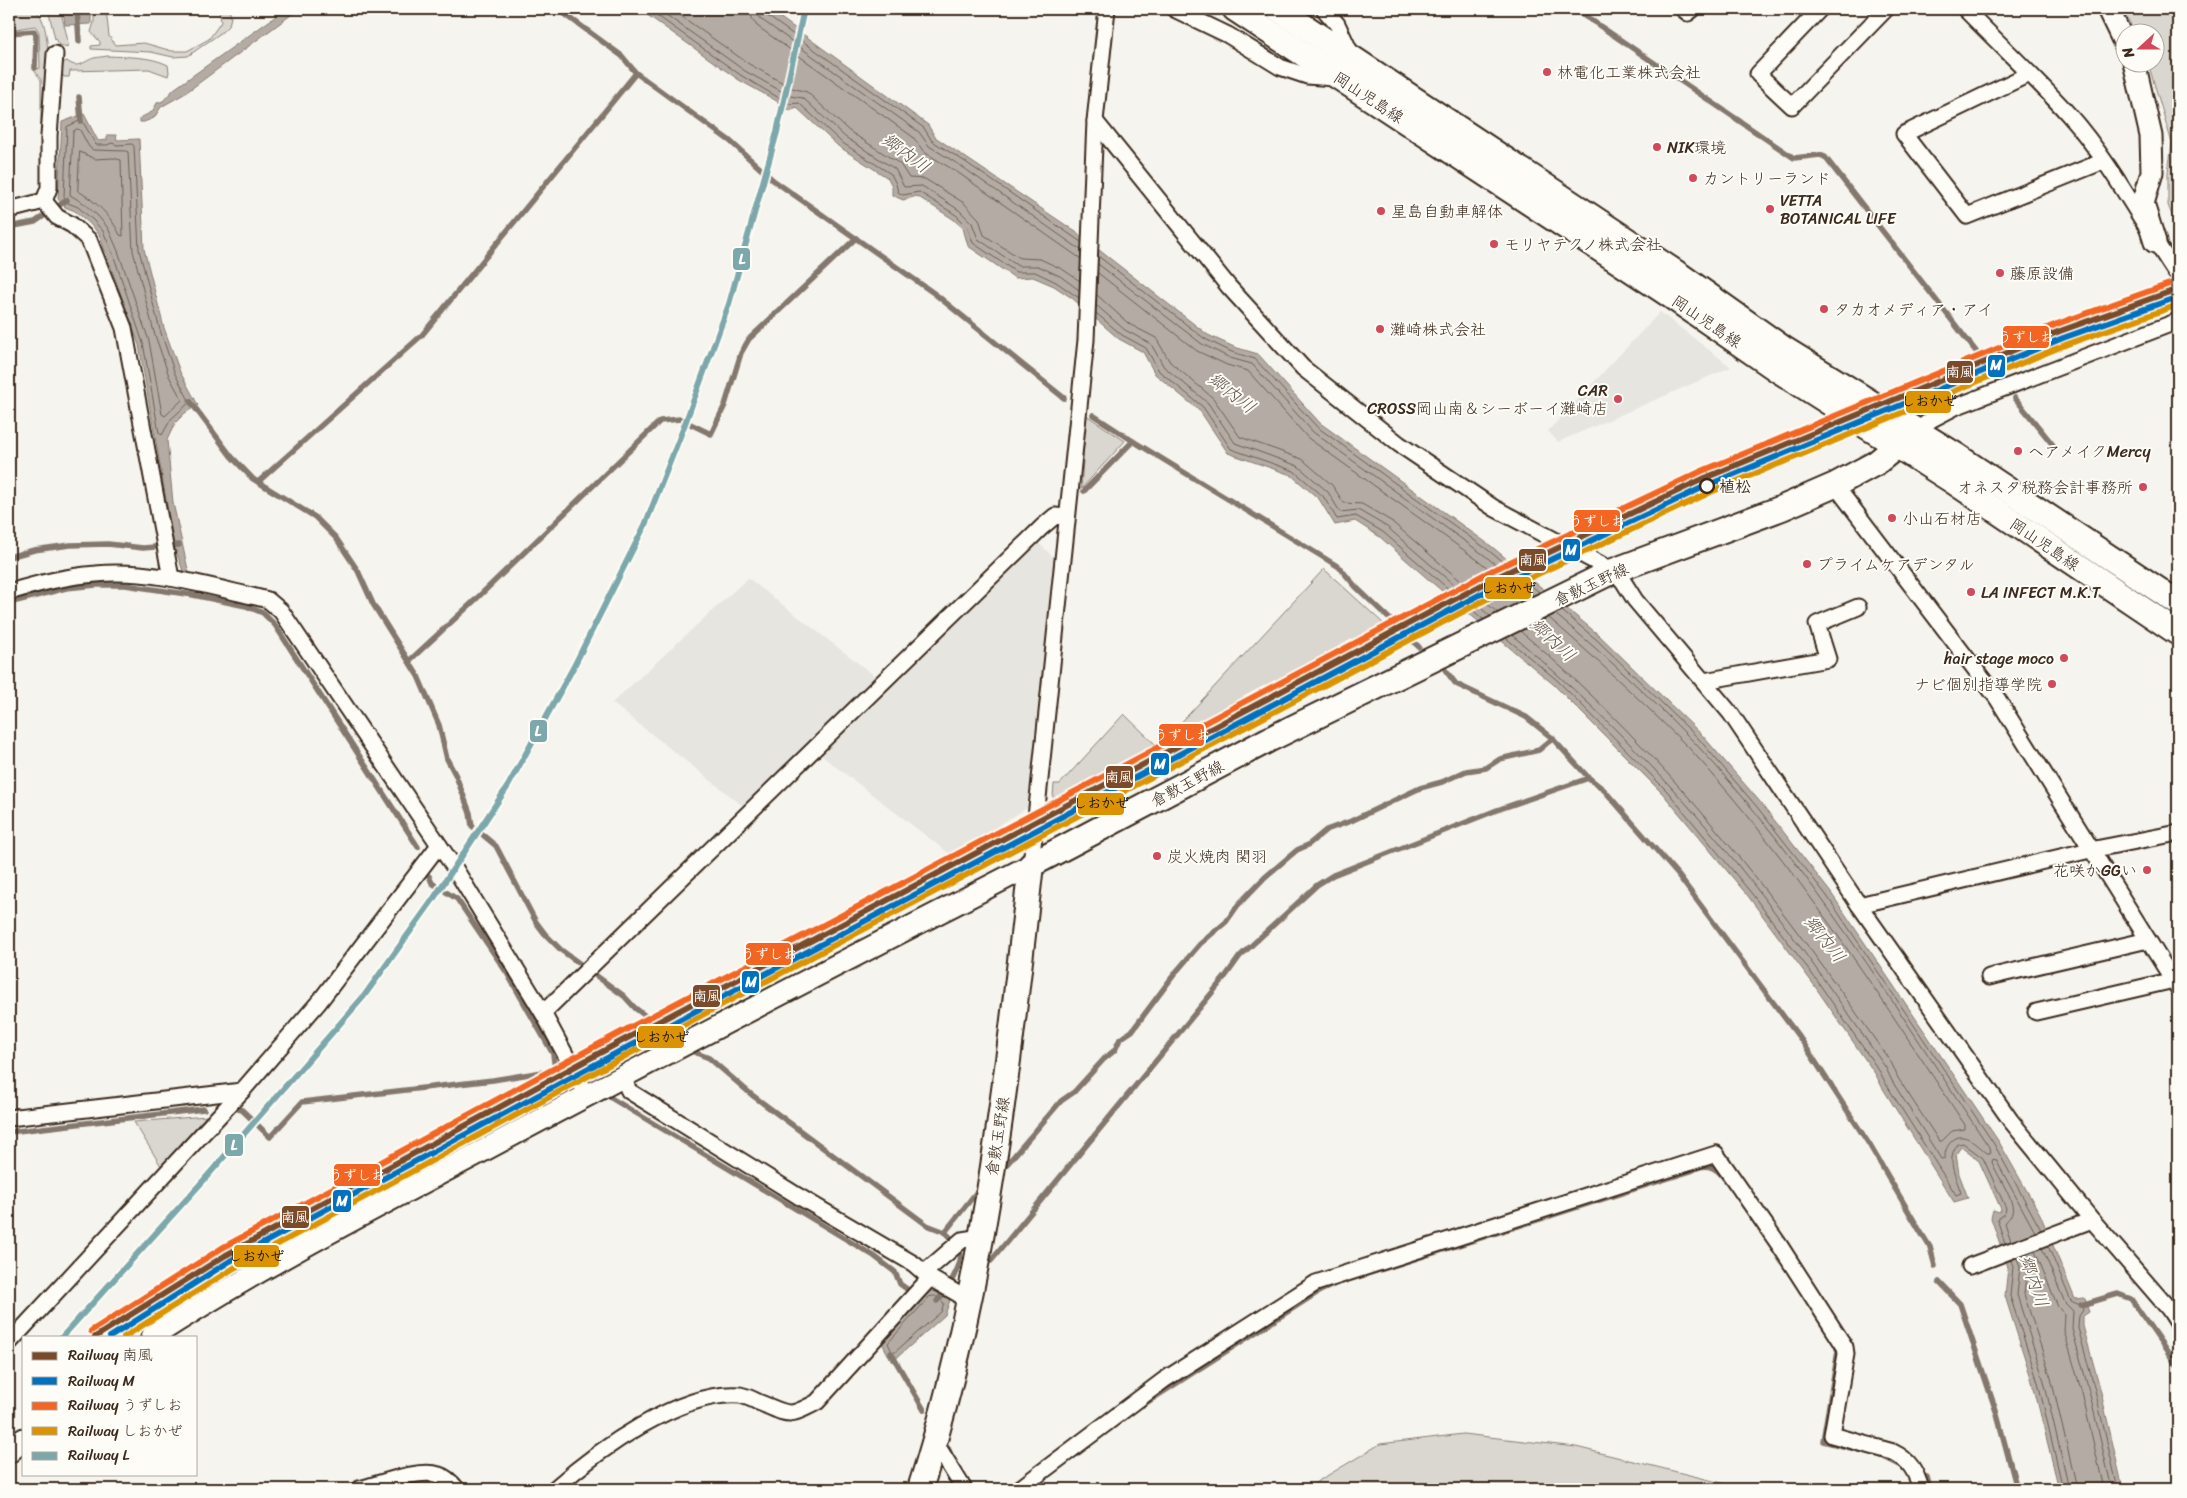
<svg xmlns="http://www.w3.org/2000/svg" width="2187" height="1498" font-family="Sriracha,'Klee One',sans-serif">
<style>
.built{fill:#e7e5df}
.green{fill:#dad6d0;stroke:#8a8077}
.water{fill:#b4aca4;stroke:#84786e}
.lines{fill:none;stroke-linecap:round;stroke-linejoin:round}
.shore{stroke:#6b5e54;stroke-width:1}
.stream{stroke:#84786e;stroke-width:5.5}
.street-casing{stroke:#3b2a1e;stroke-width:19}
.secondary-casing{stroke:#3b2a1e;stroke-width:25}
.primary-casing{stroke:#3b2a1e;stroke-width:28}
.street{stroke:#fdfcf7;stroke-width:15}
.secondary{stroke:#fdfcf7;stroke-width:21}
.primary{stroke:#fdfcf7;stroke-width:24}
.rail-1-casing{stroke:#fdfcf7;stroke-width:10}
.rail-2-casing{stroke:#fdfcf7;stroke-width:10}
.rail-3-casing{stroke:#fdfcf7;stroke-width:10}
.rail-4-casing{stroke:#fdfcf7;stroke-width:10}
.rail-5-casing{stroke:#fdfcf7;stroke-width:10}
.rail-1{stroke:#7a4b2a;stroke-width:6}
.rail-2{stroke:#0071be;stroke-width:6}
.rail-3{stroke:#f26522;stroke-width:6}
.rail-4{stroke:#db9304;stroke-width:6}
.rail-5{stroke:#7da8ab;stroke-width:6}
.poi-dot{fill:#d1495b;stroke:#fdfcf7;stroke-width:2}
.stop-dot{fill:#fdfcf7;stroke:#3b2a1e;stroke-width:2.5}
.labels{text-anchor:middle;stroke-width:4;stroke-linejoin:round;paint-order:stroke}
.poi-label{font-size:16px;fill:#3b2a1e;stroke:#fdfcf7;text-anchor:start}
.street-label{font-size:16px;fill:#3b2a1e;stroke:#fdfcf7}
.stop-label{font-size:16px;font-weight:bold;fill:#3b2a1e;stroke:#fdfcf7;text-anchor:start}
.water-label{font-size:18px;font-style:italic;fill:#65584d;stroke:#fdfcf7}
.line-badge{stroke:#fdfcf7;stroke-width:2}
.badge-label{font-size:14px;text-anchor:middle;font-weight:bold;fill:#fff}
.pale-badge-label{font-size:14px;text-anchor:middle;font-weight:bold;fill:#111}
</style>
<rect width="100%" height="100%" fill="#f5f4ee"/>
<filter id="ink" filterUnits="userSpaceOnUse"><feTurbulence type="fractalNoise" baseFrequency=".02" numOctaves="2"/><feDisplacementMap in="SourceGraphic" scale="10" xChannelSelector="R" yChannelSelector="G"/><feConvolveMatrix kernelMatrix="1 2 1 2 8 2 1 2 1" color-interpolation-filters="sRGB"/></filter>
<g filter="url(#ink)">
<g class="built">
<polygon points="1660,312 1731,367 1558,442 1548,431"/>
<polygon points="1038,542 1054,558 1030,806 951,855 809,746 747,809 612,703 748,578 889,687"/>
</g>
<g class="green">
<path d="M9,9c7,0 20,-3 26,1 24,16 8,123 6,151v-81l-7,-10 6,-2 -1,-36 -4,-6 -26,4z"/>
<path d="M48,9h13c1,14 7,24 7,38l-9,-2 -4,-6z"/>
<polygon points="94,9 106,9 109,36 115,45 144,43 172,51 187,51 209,39 221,22 219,9 229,9 231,17 229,25 222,32 188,56 173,57 151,52 91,49 91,46 100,45 100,42 91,32 94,22"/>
<polygon points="2122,9 2178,9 2178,231 2168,205 2168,173 2172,143 2148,63 2154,62 2154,32 2135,32"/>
<path d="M107,56c20,1 43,0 61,9l1,7 -1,4 -19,-7 -79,2 -1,6h-5l-5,-7 1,-6 7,-3c11,9 17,0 27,-3 5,-1 9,-1 13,-2z"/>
<polygon points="1086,415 1125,441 1081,489"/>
<polygon points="1324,569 1385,625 1162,743"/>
<polygon points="1124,714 1157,746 1071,792 1053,798 1054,784 1060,784"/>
<polygon points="206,1116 161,1166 134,1122"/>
<polygon points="1463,1434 1576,1447 1746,1489 1305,1489 1380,1444"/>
</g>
<g class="water">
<polygon points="63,9 91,9 91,24 65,25"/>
<polygon points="286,9 299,9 184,94 161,107 154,118 144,122 140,122 140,118 152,112 157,103 163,101 174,89"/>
<polygon points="639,9 765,9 778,16 928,125 935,137 1076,232 1208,335 1234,347 1258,354 1320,423 1491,546 1600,636 1702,735 1761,803 1831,893 1999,1142 2040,1214 2075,1299 2085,1298 2089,1312 2083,1316 2083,1326 2100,1388 2123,1489 2059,1489 2033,1384 2005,1296 2008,1267 1991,1218 1993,1210 1999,1212 2001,1209 1979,1161 1961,1147 1956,1154 1959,1174 1968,1198 1954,1202 1882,1087 1876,1075 1814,985 1748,896 1663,794 1553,684 1429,580 1380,537 1355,521 1335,525 1319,499 1291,475 1228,453 1200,411 1155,374 1143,352 1119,339 1072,298 1054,286 1033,277 1015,278 968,246 963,228 953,219 917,196 903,200 892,195 892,186 888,178 838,146 796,107 791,111 775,100 739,80"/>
<polygon points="84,114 98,141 107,140 107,135 116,135 117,140 139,139 144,249 164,328 180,372 198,405 185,413 175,423 167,440 173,503 189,574 184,574 174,545 139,345 99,234 89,223 75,211 65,207 58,199 62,122"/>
<polygon points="931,1291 936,1291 950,1300 945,1315 892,1362 882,1343 926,1292"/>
</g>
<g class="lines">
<g class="shore">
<polyline points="648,9 742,76 789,104 799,103 841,142 891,174 896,184 898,192 903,195 919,192 956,215 967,226 973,243 1016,272 1035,272 1056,282 1079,298"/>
<polyline points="658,9 745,71 790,96 803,98 845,137 895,169 904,187 922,186 959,210 972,223 978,239 1018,266 1038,266 1060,276 1079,290"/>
<polyline points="671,9 749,64 792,88 807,92 849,131 900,164 909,178 925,179 964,203 979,219 984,235 1020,258 1040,259 1062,269 1080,281"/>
<polyline points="750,9 752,18 757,26 913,137 924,152 957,172 1081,259"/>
<polyline points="757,9 758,15 762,20 919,132 929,146 961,166 1081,250"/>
<polyline points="764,9 766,15 924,128 932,141 964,161 1081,242"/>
<polygon points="80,121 83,122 96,145 107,145 112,143 117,145 132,144 134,146 139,250 160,330 175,374 190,402 171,419 162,435 159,433 143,343 113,254 103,231 93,220 78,207 68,203 64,197 67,127"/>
<polygon points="77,129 80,130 89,147 93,150 126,151 128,152 133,251 154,332 169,376 182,400 165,416 162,414 149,341 118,251 108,228 98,216 82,202 70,195 73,132"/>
<path d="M80,152l15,7 18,-1 8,2 2,76 -3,-1c-9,-19 -24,-34 -42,-44z"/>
<polyline points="1098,256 1205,339 1232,352 1255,359 1317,427 1488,550 1539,592"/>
<polyline points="1098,264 1202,344 1230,358 1252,364 1313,432 1484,555 1533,595"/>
<polyline points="1098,273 1197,351 1227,365 1248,371 1308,438 1479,561 1526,599"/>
<polyline points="1097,295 1129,324 1156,338 1170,362 1213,398 1240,437 1302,459 1332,485 1344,503 1362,504 1391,521 1498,613"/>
<polyline points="1096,305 1125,330 1151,344 1164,367 1208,403 1235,443 1298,466 1328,492 1340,512 1358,510 1387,527 1490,616"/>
<polyline points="1096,313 1122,335 1146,348 1159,371 1203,407 1231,449 1294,471 1323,496 1337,519 1356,516 1383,532 1484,620"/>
<polyline points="1562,611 1597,640 1698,738 1757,807 1827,896 1994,1144 2041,1230"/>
<path d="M1520,631c149,125 262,274 372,433l6,14 41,63h3l10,-10 13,-2v-4c-86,-130 -170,-262 -276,-377 -14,-14 -29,-28 -43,-42 -32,-30 -64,-60 -98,-89"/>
<path d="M1512,635c56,47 109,98 158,151 80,86 149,186 216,282l6,13 49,78 4,-1c0,-6 1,-10 5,-15 12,-15 26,1 37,10h3l-1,-6c-91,-136 -182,-285 -295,-405 -44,-45 -90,-88 -139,-128"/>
<path d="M1506,638l51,42 110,111 85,103 66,88 62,90 6,12 70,111 5,-2c-5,-16 -16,-35 -3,-49l5,-1 20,15 23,50 -1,5 -8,6 8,24"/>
<path d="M2011,1241l-6,-18c2,-3 6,-6 7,-10 4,-12 -16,-39 -20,-51l1,-3 3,1 39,72"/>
<polyline points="2048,1246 2071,1301 2082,1306 2083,1310 2079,1316 2078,1328 2095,1390 2118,1489"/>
<polyline points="2042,1248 2065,1303 2073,1311 2072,1329 2089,1391 2112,1489"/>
<polyline points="2035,1251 2058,1307 2065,1315 2064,1331 2082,1393 2104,1489"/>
<polyline points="2024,1255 2027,1266 2024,1294 2051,1378 2077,1489"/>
<polyline points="2017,1258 2020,1267 2017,1295 2044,1381 2069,1489"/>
<polyline points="2011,1260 2013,1267 2010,1296 2038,1382 2063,1489"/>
<polygon points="935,1296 944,1303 941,1312 895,1352 892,1352 888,1343 929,1297"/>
</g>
<g class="stream">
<polyline points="77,9 79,41"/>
<polyline points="558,9 622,56 636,73 730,141 773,180 935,294 1064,398"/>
<polyline points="1575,9 1794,158 1820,155 1825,157 1978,354"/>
<polyline points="9,33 34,31 36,35 35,68"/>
<polyline points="79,97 81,121"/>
<polyline points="9,227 35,222 67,200"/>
<polyline points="2015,398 2053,445"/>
<polyline points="190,401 231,456 253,479 315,517 336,538 358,571 373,604 418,676 439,725 447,759 456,776 470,813 472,826 496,846 536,922 545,934 561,950 624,996 635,1008 670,1035"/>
<polyline points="1093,415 1133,441"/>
<polyline points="258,482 422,335 636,73"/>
<polyline points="1084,491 1133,441 1339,567 1356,587 1419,647"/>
<polyline points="9,557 34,550 70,545 108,544 143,548 179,545"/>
<polyline points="9,603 66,588 96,585 125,585 193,595 246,606 263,613 275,625 418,847"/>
<polyline points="409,661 473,602 660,421 680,419 711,434 725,405 741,353 749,339 856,238"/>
<polyline points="1446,671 1456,684 1526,717 1551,737 1589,778 1604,790 1678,875 1802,1041 1869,1144 1920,1231 1930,1247 1935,1266"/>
<polyline points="694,1052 709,1058 752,1095 927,1225 945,1232"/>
<polyline points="611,1098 874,1256 895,1272 900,1284 915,1295"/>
<polyline points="238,1109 242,1110 270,1137 302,1102 493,1080 555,1070 553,1054 507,973 457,899 432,883 429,876"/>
<polyline points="9,1132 204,1109"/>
<polyline points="1007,1164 1061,1101 1074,1092 1104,1059 1115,1050 1120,1039 1132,1031 1176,972 1200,944 1226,922 1238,905 1264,878 1297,850 1308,845 1326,830 1351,821 1420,788 1442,782 1466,771 1486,768 1500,759 1539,750 1553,738"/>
<polyline points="991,1261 1225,977 1240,956 1317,885 1333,875 1497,810 1589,778"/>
<path d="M1342,1282l349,-111c14,-8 23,-6 33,7"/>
<polyline points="1939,1282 1960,1304 1996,1411 2017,1489"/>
<path d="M937,1301c9,-10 27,-37 23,-50 -2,-7 -10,-14 -15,-19l34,-43"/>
<polyline points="2081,1305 2118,1294 2131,1299 2178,1367"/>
<polyline points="1836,1346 1838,1351 1823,1441 1863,1451"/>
<polyline points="891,1353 924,1410"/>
<polyline points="1143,1405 1320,1291 1333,1285"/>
<polyline points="948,1448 952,1457"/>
<polyline points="1880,1455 1902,1466"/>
<polyline points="1922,1476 1927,1477 1930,1489"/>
</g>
<g class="street-casing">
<g id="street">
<polyline points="1174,9 1228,35 1280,67 1307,76 1334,78"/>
<polyline points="1324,9 1337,24 1353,58"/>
<polyline points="1683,9 1688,13 1693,9"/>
<polyline points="1820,9 1758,74 1792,106 1886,9"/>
<path d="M1965,9c34,35 71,69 104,106 43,49 73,108 109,161"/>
<polyline points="2029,74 1904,134 1967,216 2104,161"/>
<polyline points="1095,121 1229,287 1303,368 1399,444 1494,508 1613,571 1623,581 1635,600 1731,714 1859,905 2011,1121 2092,1220 2169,1309 2178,1323"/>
<polyline points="44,201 49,188 49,136 55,54"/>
<polyline points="9,210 44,201 57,217 72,225 89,240 124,328 171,578"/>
<polyline points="1916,431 1932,419 1955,407 2178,321"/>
<polyline points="1835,485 1997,698 2178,988"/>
<path d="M9,592c28,-8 57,-16 87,-18 53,-5 108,11 160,23l12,3 13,11 173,256 89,146 44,82"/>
<polyline points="1704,681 1828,659 1817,624 1858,607"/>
<polyline points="1031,865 1086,340 1095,121 1107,9"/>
<polyline points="1859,905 2090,850 2178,833"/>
<polyline points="1989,977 2148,940"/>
<polyline points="2036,1012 2174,980"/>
<polyline points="543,1013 1042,527 1055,516 1066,517"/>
<polyline points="622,1076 629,1091 798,1196 914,1264 930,1278 960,1295 968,1311"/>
<polyline points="9,1118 242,1091"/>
<polyline points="1970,1266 2092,1220"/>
<polyline points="924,1273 962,1240 981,1237"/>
<polyline points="9,1343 242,1091 319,1002 439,845"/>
<polyline points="935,1442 964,1489"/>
<path d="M359,1489c21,-5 60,-21 80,-14 7,2 13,8 18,14"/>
<path d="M554,1489c43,-38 126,-99 186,-94 6,1 12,4 18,7 31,12 28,17 59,0l113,-124"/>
<path d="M1019,1489l145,-109 152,-97 400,-129 64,92 65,101 1,7 -14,81 61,17c17,8 23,20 28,37"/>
</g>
</g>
<g class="secondary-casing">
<g id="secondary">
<polyline points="2108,9 2124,42"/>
<polyline points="2134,62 2151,136 2152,172 2143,204 2155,242"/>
<path d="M152,1337c104,-68 214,-124 323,-182 184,-99 370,-194 556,-290"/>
<polyline points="9,1452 24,1439"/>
</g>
</g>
<g class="primary-casing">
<g id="primary">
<polyline points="1235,9 1665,292 1778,370 1951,480 2178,633"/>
<polyline points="1278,9 1681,276 1784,349 1957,456 2178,603"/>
<path d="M920,1489c65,-202 87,-414 111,-624l237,-125 345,-169 169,-63 53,-23 41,-22 40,-32"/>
</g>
</g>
<use href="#street" class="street"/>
<use href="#secondary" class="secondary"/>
<use href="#primary" class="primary"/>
<g class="rail-1-casing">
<polyline id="rail-1" points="95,1337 226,1255 620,1042 1493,579 1705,478 2060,331 2178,289"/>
</g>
<g class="rail-2-casing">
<polyline id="rail-2" points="110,1337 230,1261 624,1049 1496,586 1708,485 2063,338 2178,297"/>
</g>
<g class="rail-3-casing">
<polyline id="rail-3" points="91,1331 222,1248 616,1035 1489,572 1702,471 2057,324 2175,282"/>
</g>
<g class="rail-4-casing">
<polyline id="rail-4" points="124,1337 234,1268 627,1055 1500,592 1711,492 2065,345 2178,305"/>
</g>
<g class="rail-5-casing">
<polyline id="rail-5" points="62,1337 203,1181 364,996 432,901 508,786 573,668 645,525 683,429 729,304 777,132 804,9"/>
</g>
<use href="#rail-1" class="rail-1"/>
<use href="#rail-2" class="rail-2"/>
<use href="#rail-3" class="rail-3"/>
<use href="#rail-4" class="rail-4"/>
<use href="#rail-5" class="rail-5"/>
</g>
</g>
<g class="poi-dot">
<circle cx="1547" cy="72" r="5"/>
<circle cx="1657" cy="147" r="5"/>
<circle cx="1693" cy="178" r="5"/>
<circle cx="1770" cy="209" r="5"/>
<circle cx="1381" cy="211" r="5"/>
<circle cx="1494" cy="244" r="5"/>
<circle cx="2000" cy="273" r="5"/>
<circle cx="1824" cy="309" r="5"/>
<circle cx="1380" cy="329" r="5"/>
<circle cx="1618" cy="399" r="5"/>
<circle cx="2018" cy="451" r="5"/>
<circle cx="2143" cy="487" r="5"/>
<circle cx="1892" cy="518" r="5"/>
<circle cx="1807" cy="564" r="5"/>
<circle cx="1971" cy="592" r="5"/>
<circle cx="2064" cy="658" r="5"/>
<circle cx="2052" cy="684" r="5"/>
<circle cx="1157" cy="856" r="5"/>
<circle cx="2147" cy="870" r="5"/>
</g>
<circle class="stop-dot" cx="1707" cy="486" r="7"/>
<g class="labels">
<g class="poi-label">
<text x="1557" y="78">林電化工業株式会社</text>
<text x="1667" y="153">NIK環境</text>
<text x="1703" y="184">カントリーランド</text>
<text x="1780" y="206">VETTA<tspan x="1780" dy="18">BOTANICAL LIFE</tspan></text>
<text x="1391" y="217">星島自動車解体</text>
<text x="1504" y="250">モリヤテクノ株式会社</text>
<text x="2010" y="279">藤原設備</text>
<text x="1834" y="315">タカオメディア・アイ</text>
<text x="1390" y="335">灘崎株式会社</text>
<text x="1608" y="396" text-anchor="end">CAR<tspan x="1608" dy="18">CROSS岡山南＆シーボーイ灘崎店</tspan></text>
<text x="2028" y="457">ヘアメイクMercy</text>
<text x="2133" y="493" text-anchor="end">オネスタ税務会計事務所</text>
<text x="1902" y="524">小山石材店</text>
<text x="1817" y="570">プライムケアデンタル</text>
<text x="1981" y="598">LA INFECT M.K.T</text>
<text x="2054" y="664" text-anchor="end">hair stage moco</text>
<text x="2042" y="690" text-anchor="end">ナビ個別指導学院</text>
<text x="1167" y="862">炭火焼肉 関羽</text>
<text x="2137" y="876" text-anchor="end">花咲かGGい</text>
</g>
<g class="street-label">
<text transform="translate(1369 97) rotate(33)" y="6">岡山児島線</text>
<text transform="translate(1707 321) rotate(34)" y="6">岡山児島線</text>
<text transform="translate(2045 544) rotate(34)" y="6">岡山児島線</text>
<text transform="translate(1591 584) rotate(-25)" y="6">倉敷玉野線</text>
<text transform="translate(1187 783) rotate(-28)" y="6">倉敷玉野線</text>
<text transform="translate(997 1136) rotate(-81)" y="6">倉敷玉野線</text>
</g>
<g class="stop-label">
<text x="1719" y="492">植松</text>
</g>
<g class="water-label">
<text transform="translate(906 153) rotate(36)" y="6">郷内川</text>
<text transform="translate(1232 393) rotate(38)" y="6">郷内川</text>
<text transform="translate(1553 640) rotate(43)" y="6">郷内川</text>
<text transform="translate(1825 939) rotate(52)" y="6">郷内川</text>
<text transform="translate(2034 1281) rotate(71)" y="6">郷内川</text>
</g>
</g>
<g class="line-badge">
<rect x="732" y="247" width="19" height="24" rx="5" fill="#7da8ab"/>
<rect x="2002" y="325" width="48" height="24" rx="5" fill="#f26522"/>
<rect x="1987" y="354" width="19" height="24" rx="5" fill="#0071be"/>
<rect x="1946" y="360" width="28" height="24" rx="5" fill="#7a4b2a"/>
<rect x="1905" y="390" width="47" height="24" rx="5" fill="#db9304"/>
<rect x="1573" y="509" width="48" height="24" rx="5" fill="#f26522"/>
<rect x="1562" y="538" width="19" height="24" rx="5" fill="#0071be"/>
<rect x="1518" y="548" width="29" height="24" rx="5" fill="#7a4b2a"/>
<rect x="1484" y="576" width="48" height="24" rx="5" fill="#db9304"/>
<rect x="529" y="719" width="19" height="24" rx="5" fill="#7da8ab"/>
<rect x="1158" y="723" width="47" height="24" rx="5" fill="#f26522"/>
<rect x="1150" y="752" width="20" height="24" rx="5" fill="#0071be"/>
<rect x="1105" y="765" width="29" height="24" rx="5" fill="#7a4b2a"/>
<rect x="1077" y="792" width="48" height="24" rx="5" fill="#db9304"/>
<rect x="745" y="942" width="47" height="24" rx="5" fill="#f26522"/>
<rect x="741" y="970" width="19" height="24" rx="5" fill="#0071be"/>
<rect x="692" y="984" width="29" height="24" rx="5" fill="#7a4b2a"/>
<rect x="637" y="1025" width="48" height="24" rx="5" fill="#db9304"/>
<rect x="224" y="1133" width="20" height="24" rx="5" fill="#7da8ab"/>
<rect x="333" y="1163" width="48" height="24" rx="5" fill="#f26522"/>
<rect x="332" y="1189" width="20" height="24" rx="5" fill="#0071be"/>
<rect x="281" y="1205" width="29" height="24" rx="5" fill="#7a4b2a"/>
<rect x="233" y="1244" width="47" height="24" rx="5" fill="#db9304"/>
</g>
<g class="badge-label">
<text x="742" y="264">L</text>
<text x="2026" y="342">うずしお</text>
<text x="1996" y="370">M</text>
<text x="1960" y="377">南風</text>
<text x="1597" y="526">うずしお</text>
<text x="1571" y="555">M</text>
<text x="1533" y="565">南風</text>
<text x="538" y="736">L</text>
<text x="1182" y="740">うずしお</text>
<text x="1160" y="769">M</text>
<text x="1119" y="782">南風</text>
<text x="769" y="959">うずしお</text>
<text x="751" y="987">M</text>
<text x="707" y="1001">南風</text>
<text x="234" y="1150">L</text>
<text x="357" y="1180">うずしお</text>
<text x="342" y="1206">M</text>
<text x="295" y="1222">南風</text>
</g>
<g class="pale-badge-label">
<text x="1929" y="406">しおかぜ</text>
<text x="1508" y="593">しおかぜ</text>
<text x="1101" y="808">しおかぜ</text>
<text x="661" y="1042">しおかぜ</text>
<text x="256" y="1261">しおかぜ</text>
</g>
<rect width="2187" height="1498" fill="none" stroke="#fdfcf7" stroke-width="30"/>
<rect x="15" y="15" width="2157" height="1468" fill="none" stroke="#3b2a1e" stroke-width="2" filter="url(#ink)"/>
<rect x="22" y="1336" width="175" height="140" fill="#fdfcf7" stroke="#afa8a0"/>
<rect x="32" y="1352" width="25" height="8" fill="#7a4b2a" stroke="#afa8a0"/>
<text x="68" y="1360" font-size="15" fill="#3b2a1e">Railway 南風</text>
<rect x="32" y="1377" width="25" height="8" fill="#0071be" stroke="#afa8a0"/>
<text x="68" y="1386" font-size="15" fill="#3b2a1e">Railway M</text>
<rect x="32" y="1402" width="25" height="8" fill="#f26522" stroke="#afa8a0"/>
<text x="68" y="1410" font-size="15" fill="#3b2a1e">Railway うずしお</text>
<rect x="32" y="1427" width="25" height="8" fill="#db9304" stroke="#afa8a0"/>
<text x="68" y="1436" font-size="15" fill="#3b2a1e">Railway しおかぜ</text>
<rect x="32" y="1452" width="25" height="8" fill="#7da8ab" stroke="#afa8a0"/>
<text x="68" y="1460" font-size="15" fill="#3b2a1e">Railway L</text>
<g transform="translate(2140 48) rotate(249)"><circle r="24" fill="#fdfcf7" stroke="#afa8a0"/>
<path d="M0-4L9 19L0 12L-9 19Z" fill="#d1495b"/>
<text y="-8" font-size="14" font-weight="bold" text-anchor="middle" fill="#3b2a1e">N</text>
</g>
</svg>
